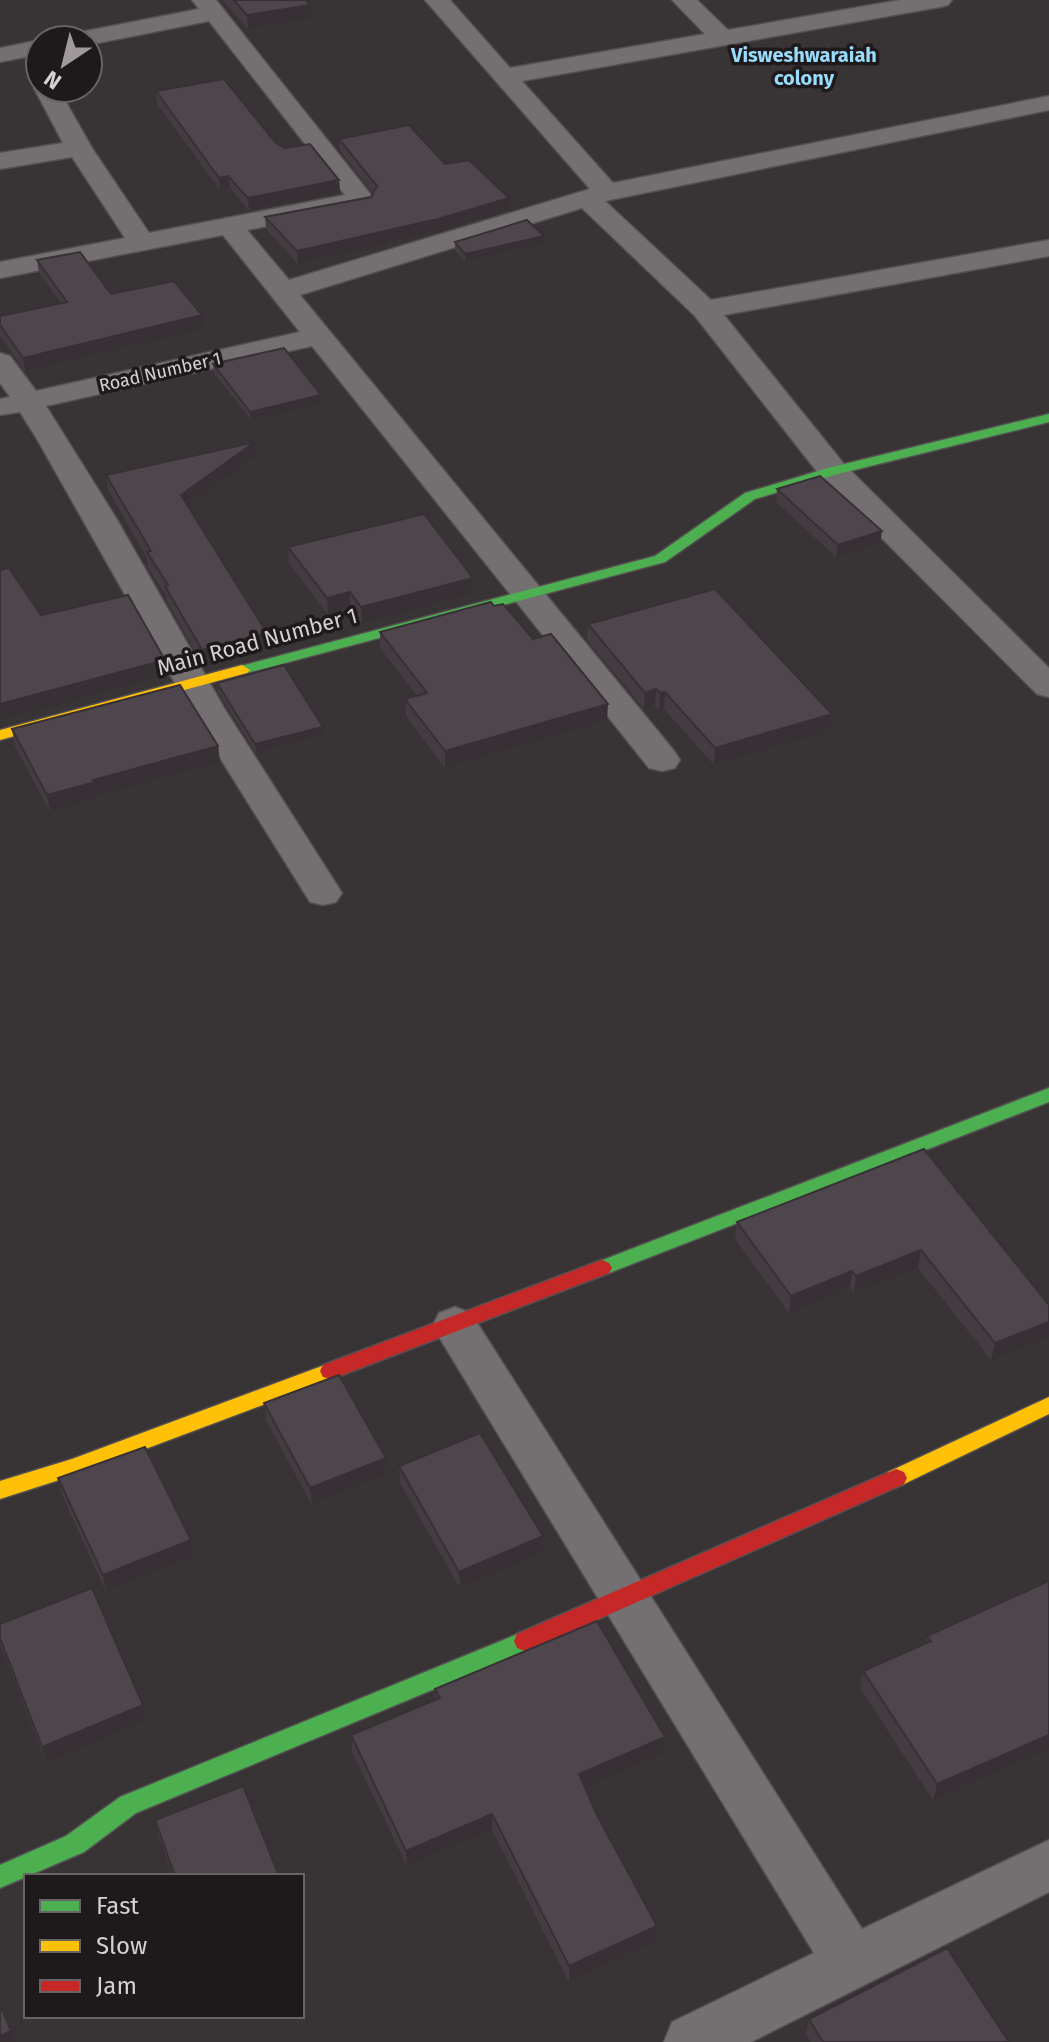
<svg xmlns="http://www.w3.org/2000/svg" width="1049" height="2042" font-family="'Fira Sans',sans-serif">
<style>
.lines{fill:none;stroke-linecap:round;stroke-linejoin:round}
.street-casing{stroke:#544f51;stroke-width:3}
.fast-casing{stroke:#544f51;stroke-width:3}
.slow-casing{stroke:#544f51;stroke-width:3}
.jam-casing{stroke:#544f51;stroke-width:3}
.street{fill:#746f70;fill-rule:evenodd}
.fast{fill:#4caf50;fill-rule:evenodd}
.slow{fill:#ffc107;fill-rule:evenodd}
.jam{fill:#c62828;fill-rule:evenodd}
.wall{fill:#443c42}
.shaded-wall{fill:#373136}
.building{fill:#4f464d;stroke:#373136;stroke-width:2}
.labels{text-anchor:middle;stroke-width:7;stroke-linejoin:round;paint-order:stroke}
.far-street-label{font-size:18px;fill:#d7d0d2;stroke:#1e1a1b}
.far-neighbourhood-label{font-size:20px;font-weight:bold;fill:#99dbfb;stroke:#1e1a1b}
.street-label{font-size:22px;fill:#d7d0d2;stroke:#1e1a1b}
</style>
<rect width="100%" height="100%" fill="#383335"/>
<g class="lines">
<g class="street-casing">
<g id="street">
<polygon points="192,0 216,0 375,200 371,206 362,208 247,230 289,280 590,189 425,0 450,0 510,68 705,34 672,0 697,0 728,30 900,0 952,0 948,5 940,7 522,81 613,183 1049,96 1049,110 605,201 711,300 1049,240 1049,256 724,315 844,464 1049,668 1049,697 1037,694 822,478 695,316 582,208 300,295 675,752 680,760 675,768 662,771 649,768 312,346 46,406 116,518 224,708 342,893 336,902 323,905 310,902 189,708 37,439 20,412 0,415 0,399 10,397 0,383 0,353 10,356 36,391 300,332 223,235 0,278 0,262 125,238 72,157 0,169 0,153 63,143 34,88 40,82 40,88 58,88 92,148 149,233 345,195 209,21 88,45 88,40 64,40 68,35 76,33 199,9"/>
<polygon points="40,40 40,54 0,62 0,48"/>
<polygon points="455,1307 471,1313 862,1929 1049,1840 1049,1892 751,2042 664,2042 672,2022 814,1953 439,1337 433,1325 439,1313"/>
</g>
</g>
<g class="fast-casing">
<g id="fast">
<polygon points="1049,414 1049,422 838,474 755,499 665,562 247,673 237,673 234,670 237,667 655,556 745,493 828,468"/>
<polygon points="1049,1088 1049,1102 609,1273 595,1273 592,1268 595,1263"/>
<polygon points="525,1631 533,1634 536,1641 533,1648 136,1813 84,1852 0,1888 0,1865 66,1836 120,1797"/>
</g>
</g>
<g class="slow-casing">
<g id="slow">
<polygon points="242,665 250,670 247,673 0,740 0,730"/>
<polygon points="330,1363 337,1365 340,1371 337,1377 84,1472 0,1499 0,1481 72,1459"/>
<polygon points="1049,1397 1049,1414 904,1484 896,1487 888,1484 885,1478 888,1472"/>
</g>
</g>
<g class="jam-casing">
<g id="jam">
<polygon points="602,1260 609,1263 612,1268 609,1273 337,1377 330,1379 323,1377 320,1371 323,1365"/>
<polygon points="896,1469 904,1472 907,1478 904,1484 533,1648 525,1651 517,1648 514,1641 517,1634"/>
</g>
</g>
<use href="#street" class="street"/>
<use href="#fast" class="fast"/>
<use href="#slow" class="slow"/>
<use href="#jam" class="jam"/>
</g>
<g class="wall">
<polygon points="222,0 306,0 311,19 248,29"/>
<polygon points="156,91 276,143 339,180 340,193 249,211 230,188 220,190 157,104"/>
<polygon points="339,139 445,164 509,198 509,210 438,232 298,264 266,229 265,217 371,197 373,193 340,151"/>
<polygon points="455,242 544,244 465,262 455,250"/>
<polygon points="37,260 111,294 202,315 203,329 25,372 0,335 0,316 61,303 39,273"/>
<polygon points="213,364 321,395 321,404 251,420 214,373"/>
<polygon points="255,442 256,457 188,506 267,633 269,648 203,666 167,601 166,595 148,568 147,558 108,490 106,475"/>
<polygon points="777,489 880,544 836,557 776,502"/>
<polygon points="288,547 473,578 473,594 362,624 350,609 328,615 289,563"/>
<polygon points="494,606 533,639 607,721 445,768 406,716 405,699 417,696 380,648 380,632"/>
<polygon points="588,624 832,714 830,731 714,765 664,709 659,710 655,706 644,709 587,640"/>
<polygon points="217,683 323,736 256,753 218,692"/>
<polygon points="12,729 218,746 220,763 97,796 97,799 50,812 15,746"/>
<polygon points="924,1149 1049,1305 991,1360 918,1268 854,1293 850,1288 789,1313 735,1239 737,1222"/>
<polygon points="264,1403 386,1458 387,1475 312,1505 266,1420"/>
<polygon points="399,1466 543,1553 460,1588 400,1483"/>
<polygon points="58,1478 191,1540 194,1556 106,1592 62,1495"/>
<polygon points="1049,1581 1049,1749 933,1800 860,1688 863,1671 926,1643 927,1636"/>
<polygon points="0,1624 143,1705 146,1721 46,1763 0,1643"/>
<polygon points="435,1689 664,1753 585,1787 656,1941 569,1982 492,1830 407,1866 352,1752 351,1735 436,1700"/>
<polygon points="155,1820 279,1876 173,1876 158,1835"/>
<polygon points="809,2019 1009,2042 811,2042 806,2034"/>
</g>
<g class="shaded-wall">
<polygon points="310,5 311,19 248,29 247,15"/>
<polygon points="228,176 230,188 220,190 219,178"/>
<polygon points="339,180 340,193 249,211 248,198"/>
<polygon points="509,198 509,210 438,232 298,264 297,251"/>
<polygon points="544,236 544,244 465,262 465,254"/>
<polygon points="202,315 203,329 25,372 23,358"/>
<polygon points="321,395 321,404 251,420 250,412"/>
<polygon points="255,442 256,457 182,510 181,495"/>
<polygon points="882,531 880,544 836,557 838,545"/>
<polygon points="473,578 473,594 362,624 361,607"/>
<polygon points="350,592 350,609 328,615 327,598"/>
<polygon points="267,633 269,648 203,666 202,650"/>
<polygon points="165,660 167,675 1,720 0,704"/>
<polygon points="656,689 655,706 644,709 645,693"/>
<polygon points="665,692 664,709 659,710 660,693"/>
<polygon points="608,704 607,721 445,768 445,751"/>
<polygon points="832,714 830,731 714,765 715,748"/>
<polygon points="323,727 323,736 256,753 255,744"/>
<polygon points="218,746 220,763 97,796 97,799 50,812 47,795 93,780"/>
<polygon points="921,1250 918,1268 854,1293 856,1276"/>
<polygon points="852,1271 850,1288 789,1313 791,1296"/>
<polygon points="1049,1322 1049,1337 991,1360 995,1343"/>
<polygon points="386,1458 387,1475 312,1505 310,1488"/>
<polygon points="543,1536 543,1553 460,1588 459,1572"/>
<polygon points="191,1540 194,1556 106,1592 103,1575"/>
<polygon points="143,1705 146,1721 46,1763 42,1747"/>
<polygon points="1049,1735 1049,1749 933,1800 937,1784"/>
<polygon points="665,1737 664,1753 579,1790 579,1774"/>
<polygon points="492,1814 492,1830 407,1866 406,1851"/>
<polygon points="657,1926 656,1941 569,1982 569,1966"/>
<polygon points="11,2031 14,2042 0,2042 0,2036"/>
</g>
<g class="building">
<polygon points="234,0 306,0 310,5 247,15"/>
<polygon points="224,79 276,143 285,148 310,144 339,180 248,198 228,176 219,178 156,91"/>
<polygon points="409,125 445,164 469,160 509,198 438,219 297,251 265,217 371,197 377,186 339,139"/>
<polygon points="527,220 544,236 465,254 455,242"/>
<polygon points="80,252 111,294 174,281 202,315 23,358 0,325 0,316 67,302 37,260"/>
<polygon points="284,348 321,395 250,412 213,364"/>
<polygon points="255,442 181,495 267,633 202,650 165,586 168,585 147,552 151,551 106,475"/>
<polygon points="820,476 882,531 838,545 777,489"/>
<polygon points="424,514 473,578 361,607 350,592 327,598 288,547"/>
<polygon points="9,568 41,615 128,595 165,660 0,704 0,570"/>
<polygon points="715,589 832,714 715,748 665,692 660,693 656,689 645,693 588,624"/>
<polygon points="491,602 494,606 503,604 533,639 551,634 608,704 445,751 405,699 427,693 380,632"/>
<polygon points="284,665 323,727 255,744 217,683"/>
<polygon points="180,685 218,746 93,780 95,782 47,795 12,729"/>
<polygon points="924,1149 1049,1305 1049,1322 995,1343 921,1250 856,1276 852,1271 791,1296 737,1222"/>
<polygon points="339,1375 386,1458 310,1488 264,1403"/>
<polygon points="480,1433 543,1536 459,1572 399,1466"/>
<polygon points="145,1447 191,1540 103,1575 58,1478"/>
<polygon points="1049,1581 1049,1735 937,1784 863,1671 931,1641 927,1636"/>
<polygon points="92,1588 143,1705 42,1747 0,1638 0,1624"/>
<polygon points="597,1621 665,1737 579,1774 597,1815 657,1926 569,1966 492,1814 406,1851 351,1735 440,1698 435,1689"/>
<polygon points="243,1786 279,1876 175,1876 155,1820"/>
<polygon points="947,1948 1009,2042 823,2042 809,2019"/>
<polygon points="0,2004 11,2031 0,2036"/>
</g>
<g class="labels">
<g class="far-street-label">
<text transform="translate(160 372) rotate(-13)" y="6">Road Number 1</text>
</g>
<g class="far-neighbourhood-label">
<text x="804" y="62">Visweshwaraiah<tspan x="804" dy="23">colony</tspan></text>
</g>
<g class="street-label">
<text transform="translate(257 641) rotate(-15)" y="8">Main Road Number 1</text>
</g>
</g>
<rect x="24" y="1874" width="280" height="144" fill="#1e1a1b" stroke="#686364" stroke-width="2"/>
<rect x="40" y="1900" width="40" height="12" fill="#4caf50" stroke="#686364" stroke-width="2"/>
<text x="96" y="1914" font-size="24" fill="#d7d0d2">Fast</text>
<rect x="40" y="1940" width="40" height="12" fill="#ffc107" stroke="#686364" stroke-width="2"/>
<text x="96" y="1954" font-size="24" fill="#d7d0d2">Slow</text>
<rect x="40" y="1980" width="40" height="12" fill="#c62828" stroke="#686364" stroke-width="2"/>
<text x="96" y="1994" font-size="24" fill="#d7d0d2">Jam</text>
<g transform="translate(64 64) rotate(215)"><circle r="38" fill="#1e1a1b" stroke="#686364" stroke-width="2"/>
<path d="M0-6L14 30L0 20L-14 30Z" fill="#9f999b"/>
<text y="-12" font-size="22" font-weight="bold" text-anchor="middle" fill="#d7d0d2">N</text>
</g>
</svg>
